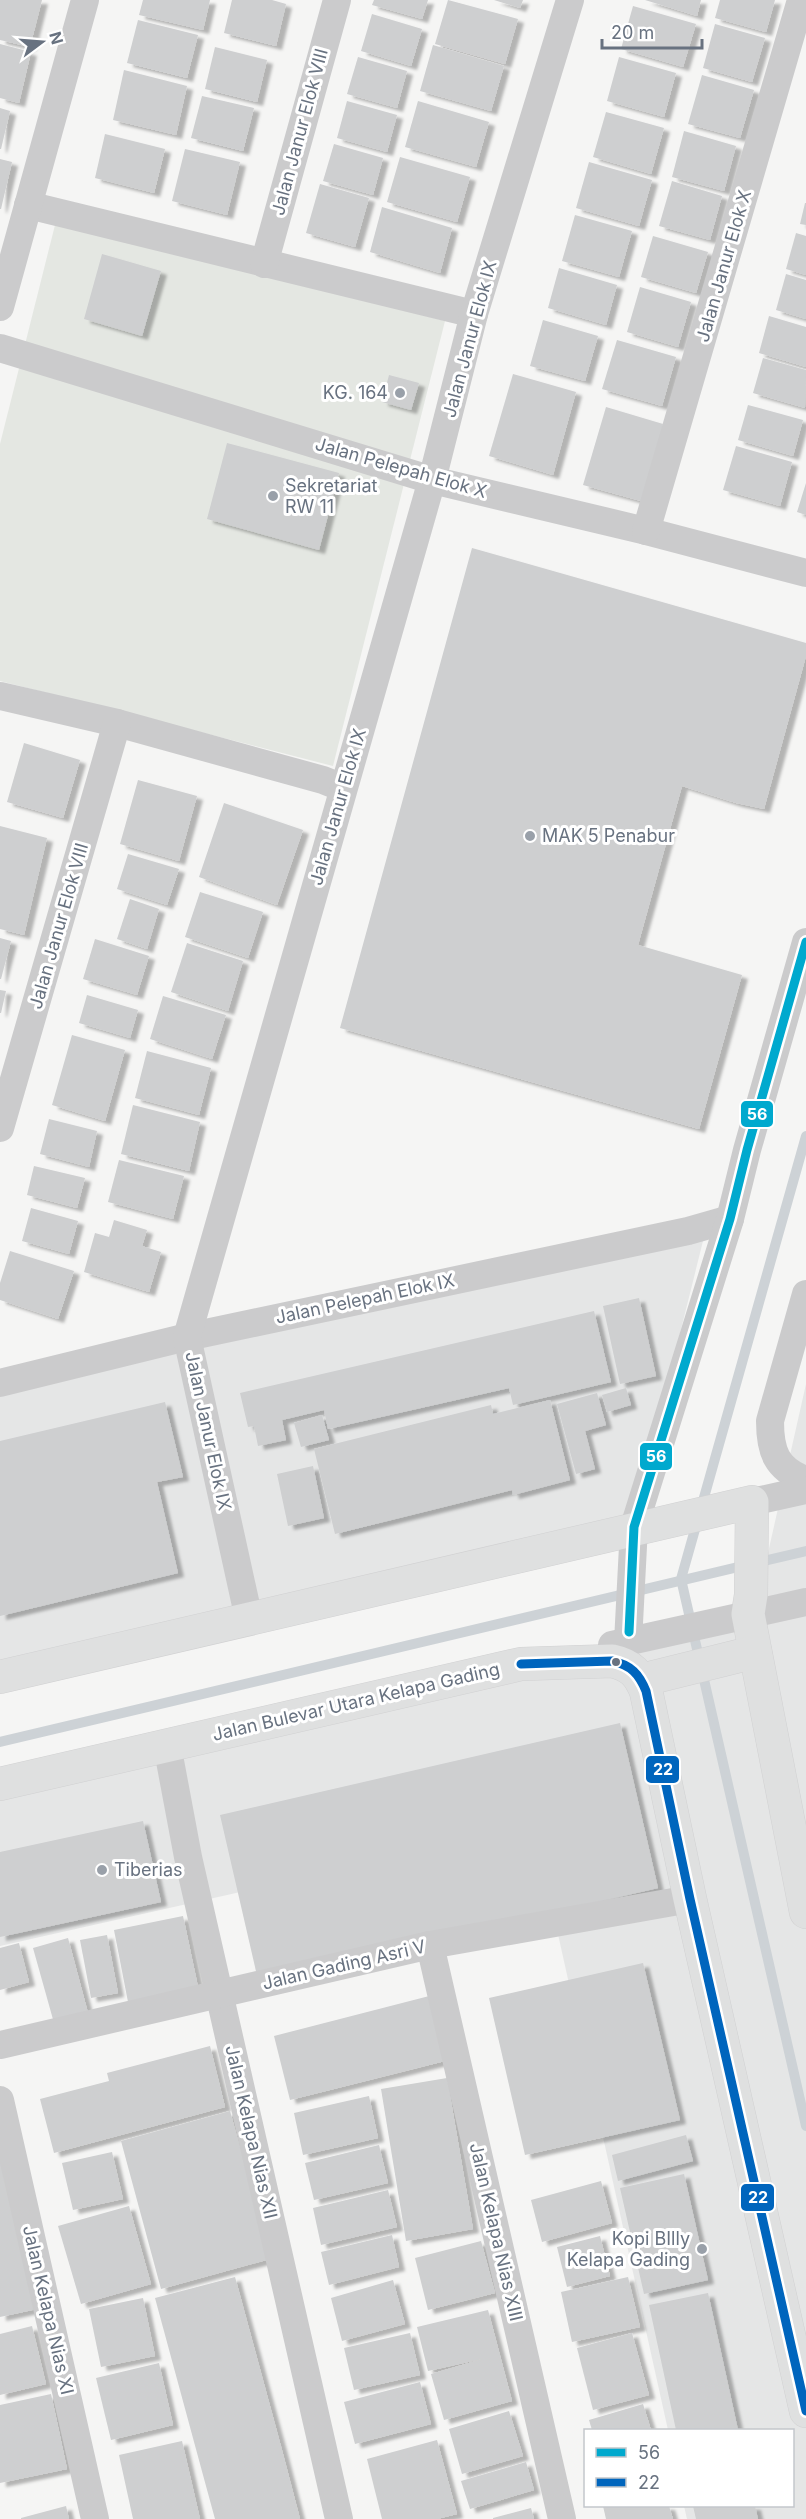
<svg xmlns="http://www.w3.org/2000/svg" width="806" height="2519" font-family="Inter,sans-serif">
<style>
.built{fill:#e5e6e6}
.green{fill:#e4e7e2}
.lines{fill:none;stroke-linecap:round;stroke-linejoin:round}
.stream{stroke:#cdd2d6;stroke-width:10}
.building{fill:#cecfd0;filter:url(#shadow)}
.secondary-casing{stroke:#d1d1d2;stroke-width:34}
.minor{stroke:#cbcbcc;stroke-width:28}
.secondary{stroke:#dfe0e0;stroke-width:33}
.bus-1-casing{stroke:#fff;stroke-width:14}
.bus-2-casing{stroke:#fff;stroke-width:14}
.bus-1{stroke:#00a9ce;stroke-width:9}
.bus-2{stroke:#0065bd;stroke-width:9}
.poi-dot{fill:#99a0a9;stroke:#fff;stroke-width:2}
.bus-dot{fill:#687280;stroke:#fff;stroke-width:2}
.labels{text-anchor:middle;stroke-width:6;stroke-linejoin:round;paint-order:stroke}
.street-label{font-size:18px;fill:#687280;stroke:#fff}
.poi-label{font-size:18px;fill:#687280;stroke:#fff;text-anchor:start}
.line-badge{stroke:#fff;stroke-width:2}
.badge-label{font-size:16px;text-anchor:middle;font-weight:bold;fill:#fff}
</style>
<defs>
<filter id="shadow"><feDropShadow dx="6" dy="4" stdDeviation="1.5" flood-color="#0004"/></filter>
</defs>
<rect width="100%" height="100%" fill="#f5f5f4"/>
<g class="built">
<polygon points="706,1229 633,1522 0,1665 0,1394"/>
<polygon points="806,1384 806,2519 687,2519 684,2506 792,2506 792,2430 668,2430 534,1826 0,1946 0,1796 752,1624"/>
</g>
<polygon class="green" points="56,221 445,321 333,766 0,681 0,444"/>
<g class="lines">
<g class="stream">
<polyline points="806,1136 681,1579 806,2126"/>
<polyline points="0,1742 806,1551"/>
</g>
</g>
<g class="building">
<polygon points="0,0 42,0 30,47 0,40"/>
<polygon points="143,0 210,0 203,30 139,15"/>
<polygon points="232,0 272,0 286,4 276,46 224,33"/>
<polygon points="374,0 428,0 422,19 372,5"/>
<polygon points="448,0 518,19 505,64 435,44"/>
<polygon points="494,0 523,0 520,8"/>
<polygon points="645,0 701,0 697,16"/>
<polygon points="720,0 775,0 766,32 715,18"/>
<polygon points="633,6 696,24 683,67 621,49"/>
<polygon points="372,14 422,29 411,66 361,51"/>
<polygon points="138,20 198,35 187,78 127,63"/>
<polygon points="715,24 765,38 752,82 703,68"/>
<polygon points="0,44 31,52 19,103 0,98"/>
<polygon points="433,45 504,66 491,111 420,91"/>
<polygon points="215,47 267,60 257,102 205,89"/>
<polygon points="358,57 407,71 397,108 347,94"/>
<polygon points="619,57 676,73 664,117 607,101"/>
<polygon points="124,70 187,86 176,135 113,120"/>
<polygon points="702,75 754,90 740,138 688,124"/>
<polygon points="202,96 254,108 243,151 191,138"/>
<polygon points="347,101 397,115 387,152 337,138"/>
<polygon points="418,101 489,122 476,167 405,147"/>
<polygon points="0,108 10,111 1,149 0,149"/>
<polygon points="606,112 664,128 651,174 593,157"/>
<polygon points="684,131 736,146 724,191 672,177"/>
<polygon points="105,134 165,149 154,193 95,178"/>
<polygon points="334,144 383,158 373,195 323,181"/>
<polygon points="185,149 240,162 227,215 172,201"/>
<polygon points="400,157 470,177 457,222 387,202"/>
<polygon points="0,159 12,162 1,209 0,209"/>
<polygon points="589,162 652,180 639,226 576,208"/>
<polygon points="672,181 722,196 710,240 659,226"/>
<polygon points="320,184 369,198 355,247 306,233"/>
<polygon points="805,203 806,203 806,225 800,224"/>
<polygon points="382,207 452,228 440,273 370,252"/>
<polygon points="575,215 632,231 619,277 562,261"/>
<polygon points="796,233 806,236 806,275 786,269"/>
<polygon points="653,236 708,252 696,293 641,277"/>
<polygon points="102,254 161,271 142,336 84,319"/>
<polygon points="559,268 617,285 606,325 548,308"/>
<polygon points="786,274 806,280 806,319 776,310"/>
<polygon points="640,287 691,302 678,347 627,332"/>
<polygon points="769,316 806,327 806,367 759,353"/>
<polygon points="543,320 598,336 585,381 530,366"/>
<polygon points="617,340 676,357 662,406 602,389"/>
<polygon points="763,358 806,370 805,408 753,393"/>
<polygon points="513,374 576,392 553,475 489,456"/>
<polygon points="389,375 419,383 411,410 382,402"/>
<polygon points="748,405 803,420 793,456 738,440"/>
<polygon points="606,407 663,424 641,501 583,485"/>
<polygon points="227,443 339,473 319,550 207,519"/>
<polygon points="736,446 792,462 780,506 723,490"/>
<polygon points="806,483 806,515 797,512"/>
<polygon points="472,548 806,643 806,656 764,809 736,803 682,786 638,945 742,975 699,1129 340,1028"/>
<polygon points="24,743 80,760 63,818 7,802"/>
<polygon points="138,780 197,796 179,861 120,844"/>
<polygon points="224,803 303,830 277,905 199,877"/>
<polygon points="0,826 47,838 24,935 0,929"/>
<polygon points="128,854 179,869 167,905 117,889"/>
<polygon points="200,892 263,912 248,958 185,937"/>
<polygon points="130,899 159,909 147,949 117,939"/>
<polygon points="0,938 11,941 1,979 0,979"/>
<polygon points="95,939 149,956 137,995 83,979"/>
<polygon points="187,943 243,961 228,1011 171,992"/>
<polygon points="0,990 6,991 1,1013 0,1013"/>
<polygon points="87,995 138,1010 130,1038 79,1023"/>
<polygon points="163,996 226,1015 212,1059 150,1039"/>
<polygon points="72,1035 125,1050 105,1121 52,1105"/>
<polygon points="147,1051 211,1068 199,1115 135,1098"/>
<polygon points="133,1105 200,1122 189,1171 121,1154"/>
<polygon points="49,1119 97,1131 89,1167 40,1154"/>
<polygon points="119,1160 184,1176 173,1219 108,1202"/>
<polygon points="34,1166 85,1178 77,1208 27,1195"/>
<polygon points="31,1208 78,1221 69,1254 22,1241"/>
<polygon points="114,1220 147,1230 142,1246 161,1252 149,1292 84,1272 95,1233 109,1237"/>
<polygon points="10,1251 74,1271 58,1319 0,1300 0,1283"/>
<polygon points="639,1298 656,1376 620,1384 603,1306"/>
<polygon points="594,1311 611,1382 513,1405 509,1388 328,1429 324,1410 282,1420 286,1440 258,1446 254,1426 248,1427 240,1393"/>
<polygon points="626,1388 631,1405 607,1412 602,1395"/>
<polygon points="597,1393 606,1425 585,1431 595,1469 576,1474 557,1404"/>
<polygon points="550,1400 570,1480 513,1495 512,1490 335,1534 314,1449 491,1405 493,1414"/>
<polygon points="165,1402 183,1477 157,1482 178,1573 0,1616 0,1441"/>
<polygon points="322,1415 329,1440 301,1447 294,1423"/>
<polygon points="313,1466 324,1518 288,1526 277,1474"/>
<polygon points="620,1723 658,1888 258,1980 220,1815"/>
<polygon points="143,1821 161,1902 0,1937 0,1852"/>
<polygon points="183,1916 198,1987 128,2002 114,1930"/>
<polygon points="107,1935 118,1993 91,1998 80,1940"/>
<polygon points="68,1938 88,2013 54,2023 33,1948"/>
<polygon points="19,1943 29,1982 0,1990 0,1948"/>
<polygon points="643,1963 680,2120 525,2155 489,1998"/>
<polygon points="437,1994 453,2059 290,2100 274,2036"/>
<polygon points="210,2046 225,2107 54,2153 40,2099 109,2081 107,2073"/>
<polygon points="447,2078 473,2229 406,2241 381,2089"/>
<polygon points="369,2096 378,2138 303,2155 294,2113"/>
<polygon points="230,2111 270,2259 161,2289 121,2141"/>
<polygon points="686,2135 693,2161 618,2181 612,2155"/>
<polygon points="379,2145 388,2183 314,2200 305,2163"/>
<polygon points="0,2146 37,2309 0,2317"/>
<polygon points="112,2152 123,2199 73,2210 62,2163"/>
<polygon points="684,2174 708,2280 644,2294 620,2188"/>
<polygon points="601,2181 612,2223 542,2242 531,2200"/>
<polygon points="388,2190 397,2227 321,2245 313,2208"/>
<polygon points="129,2206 151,2284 81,2304 58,2226"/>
<polygon points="392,2235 399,2267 329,2285 321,2252"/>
<polygon points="600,2236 610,2276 567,2287 557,2247"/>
<polygon points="481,2241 495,2293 428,2310 415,2258"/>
<polygon points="235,2277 283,2454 300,2519 215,2519 203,2475 155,2298"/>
<polygon points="628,2277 640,2327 572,2342 561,2292"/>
<polygon points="393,2280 405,2324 342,2341 331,2298"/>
<polygon points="708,2293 738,2430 676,2430 649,2305"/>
<polygon points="143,2298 155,2356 101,2367 89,2309"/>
<polygon points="488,2310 512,2401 444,2420 431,2374 486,2358 428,2371 417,2327"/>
<polygon points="32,2326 46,2384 0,2395 0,2334"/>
<polygon points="410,2333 420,2375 354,2390 344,2348"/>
<polygon points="632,2333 649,2395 593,2410 577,2348"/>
<polygon points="159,2363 173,2425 111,2440 96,2378"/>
<polygon points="420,2382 431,2424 355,2444 344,2402"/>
<polygon points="51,2394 67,2469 0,2483 0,2405"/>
<polygon points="643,2404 651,2430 592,2430 589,2420"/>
<polygon points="509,2411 523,2456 462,2474 449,2429"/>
<polygon points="437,2440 457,2514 437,2519 382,2519 367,2459"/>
<polygon points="182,2441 200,2519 133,2519 119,2455"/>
<polygon points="526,2462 534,2490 470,2509 461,2481"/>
<polygon points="66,2506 69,2519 21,2519 21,2518"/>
<polygon points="603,2506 669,2506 673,2519 606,2519"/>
<polygon points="693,2506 755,2506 758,2519 696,2519"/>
<polygon points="531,2508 534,2519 493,2519 493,2518"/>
</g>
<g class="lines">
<g class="secondary-casing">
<g id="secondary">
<polyline points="0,1677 752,1502 751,1595 748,1614 806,1912"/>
<polyline points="642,1680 755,1652"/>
<path d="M0,1784l521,-120 91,-3c19,4 27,13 34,30l44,208 116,512"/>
</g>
</g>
<g class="minor">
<polyline points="28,205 474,314"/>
<polyline points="264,264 337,0"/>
<polyline points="0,307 85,0"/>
<polyline points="0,348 432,480 646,531 806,573"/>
<polyline points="646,531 801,0"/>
<polyline points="0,696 117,723 323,780 343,788"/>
<polyline points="0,1128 117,723"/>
<path d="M806,1294l-36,127c0,30 6,48 36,59"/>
<polyline points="0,1383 187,1337 688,1231 730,1219"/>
<polyline points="752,1502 806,1490"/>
<polyline points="249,1619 187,1337 432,480 474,314 570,0"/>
<polyline points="628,1642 634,1527 730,1219 747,1150 806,942"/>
<polyline points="612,1645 806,1602"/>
<polyline points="167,1745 188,1857 339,2519"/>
<polyline points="430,1945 562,2519"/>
<polyline points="0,2045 430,1945 690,1899"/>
<polyline points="0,2100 95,2519"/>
</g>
<use href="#secondary" class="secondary"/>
<g class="bus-1-casing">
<polyline id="bus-1" points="629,1632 634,1527 730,1219 747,1150 806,942"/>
</g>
<g class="bus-2-casing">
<path id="bus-2" d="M521,1664l91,-3c19,4 27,13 34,30l44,208 116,512"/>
</g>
<use href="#bus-1" class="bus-1"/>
<use href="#bus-2" class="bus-2"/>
</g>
<g class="poi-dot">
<circle cx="400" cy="393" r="6"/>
<circle cx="273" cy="496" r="6"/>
<circle cx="530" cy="836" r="6"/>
<circle cx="102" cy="1870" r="6"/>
<circle cx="702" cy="2249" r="6"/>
</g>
<circle class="bus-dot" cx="616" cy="1662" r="5"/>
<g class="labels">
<g class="street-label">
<text transform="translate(300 132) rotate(-75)" y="6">Jalan Janur Elok VIII</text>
<text transform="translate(724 266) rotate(-74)" y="6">Jalan Janur Elok X</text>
<text transform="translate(470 339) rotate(-75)" y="6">Jalan Janur Elok IX</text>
<text transform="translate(401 468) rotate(16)" y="6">Jalan Pelepah Elok X</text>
<text transform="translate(338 807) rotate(-74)" y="6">Jalan Janur Elok IX</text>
<text transform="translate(59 926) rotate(-74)" y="6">Jalan Janur Elok VIII</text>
<text transform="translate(365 1299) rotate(-12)" y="6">Jalan Pelepah Elok IX</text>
<text transform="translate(208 1431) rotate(78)" y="6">Jalan Janur Elok IX</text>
<text transform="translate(356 1702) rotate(-13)" y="6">Jalan Bulevar Utara Kelapa Gading</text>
<text transform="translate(344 1965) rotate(-13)" y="6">Jalan Gading Asri V</text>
<text transform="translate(251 2132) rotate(77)" y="6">Jalan Kelapa Nias XII</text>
<text transform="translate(496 2232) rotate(77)" y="6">Jalan Kelapa Nias XIII</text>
<text transform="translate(48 2310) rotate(77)" y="6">Jalan Kelapa Nias XI</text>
</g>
<g class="poi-label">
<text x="388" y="399" text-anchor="end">KG. 164</text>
<text x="285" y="492">Sekretariat<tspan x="285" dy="21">RW 11</tspan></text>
<text x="542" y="842">MAK 5 Penabur</text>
<text x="114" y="1876">Tiberias</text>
<text x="690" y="2245" text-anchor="end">Kopi BIlly<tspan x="690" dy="21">Kelapa Gading</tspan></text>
</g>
</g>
<g class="line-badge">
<rect x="740" y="1100" width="34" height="28" rx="6" fill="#00a9ce"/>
<rect x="639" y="1442" width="34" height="29" rx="6" fill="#00a9ce"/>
<rect x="645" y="1755" width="35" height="29" rx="6" fill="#0065bd"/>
<rect x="740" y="2183" width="35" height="29" rx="6" fill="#0065bd"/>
</g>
<g class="badge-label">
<text x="757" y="1120">56</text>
<text x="656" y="1462">56</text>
<text x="663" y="1775">22</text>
<text x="758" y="2203">22</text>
</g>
<rect x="584" y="2429" width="210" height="78" fill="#ffffff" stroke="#c3c7cc" stroke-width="1.5"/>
<rect x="596" y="2448" width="30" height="9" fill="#00a9ce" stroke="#c3c7cc" stroke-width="1.5"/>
<text x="638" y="2459" font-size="18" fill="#687280">56</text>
<rect x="596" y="2478" width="30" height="9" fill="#0065bd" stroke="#c3c7cc" stroke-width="1.5"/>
<text x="638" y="2489" font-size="18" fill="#687280">22</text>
<g transform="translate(42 42) rotate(74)" stroke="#ffffff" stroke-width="4.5" paint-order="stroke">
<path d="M0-4.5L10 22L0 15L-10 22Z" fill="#687280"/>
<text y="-9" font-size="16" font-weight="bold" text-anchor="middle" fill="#687280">N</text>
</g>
<path d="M602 39v9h100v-9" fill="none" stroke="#687280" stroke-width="3"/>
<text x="611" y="39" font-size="18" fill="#687280" stroke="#ffffff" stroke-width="4.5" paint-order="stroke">20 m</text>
</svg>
